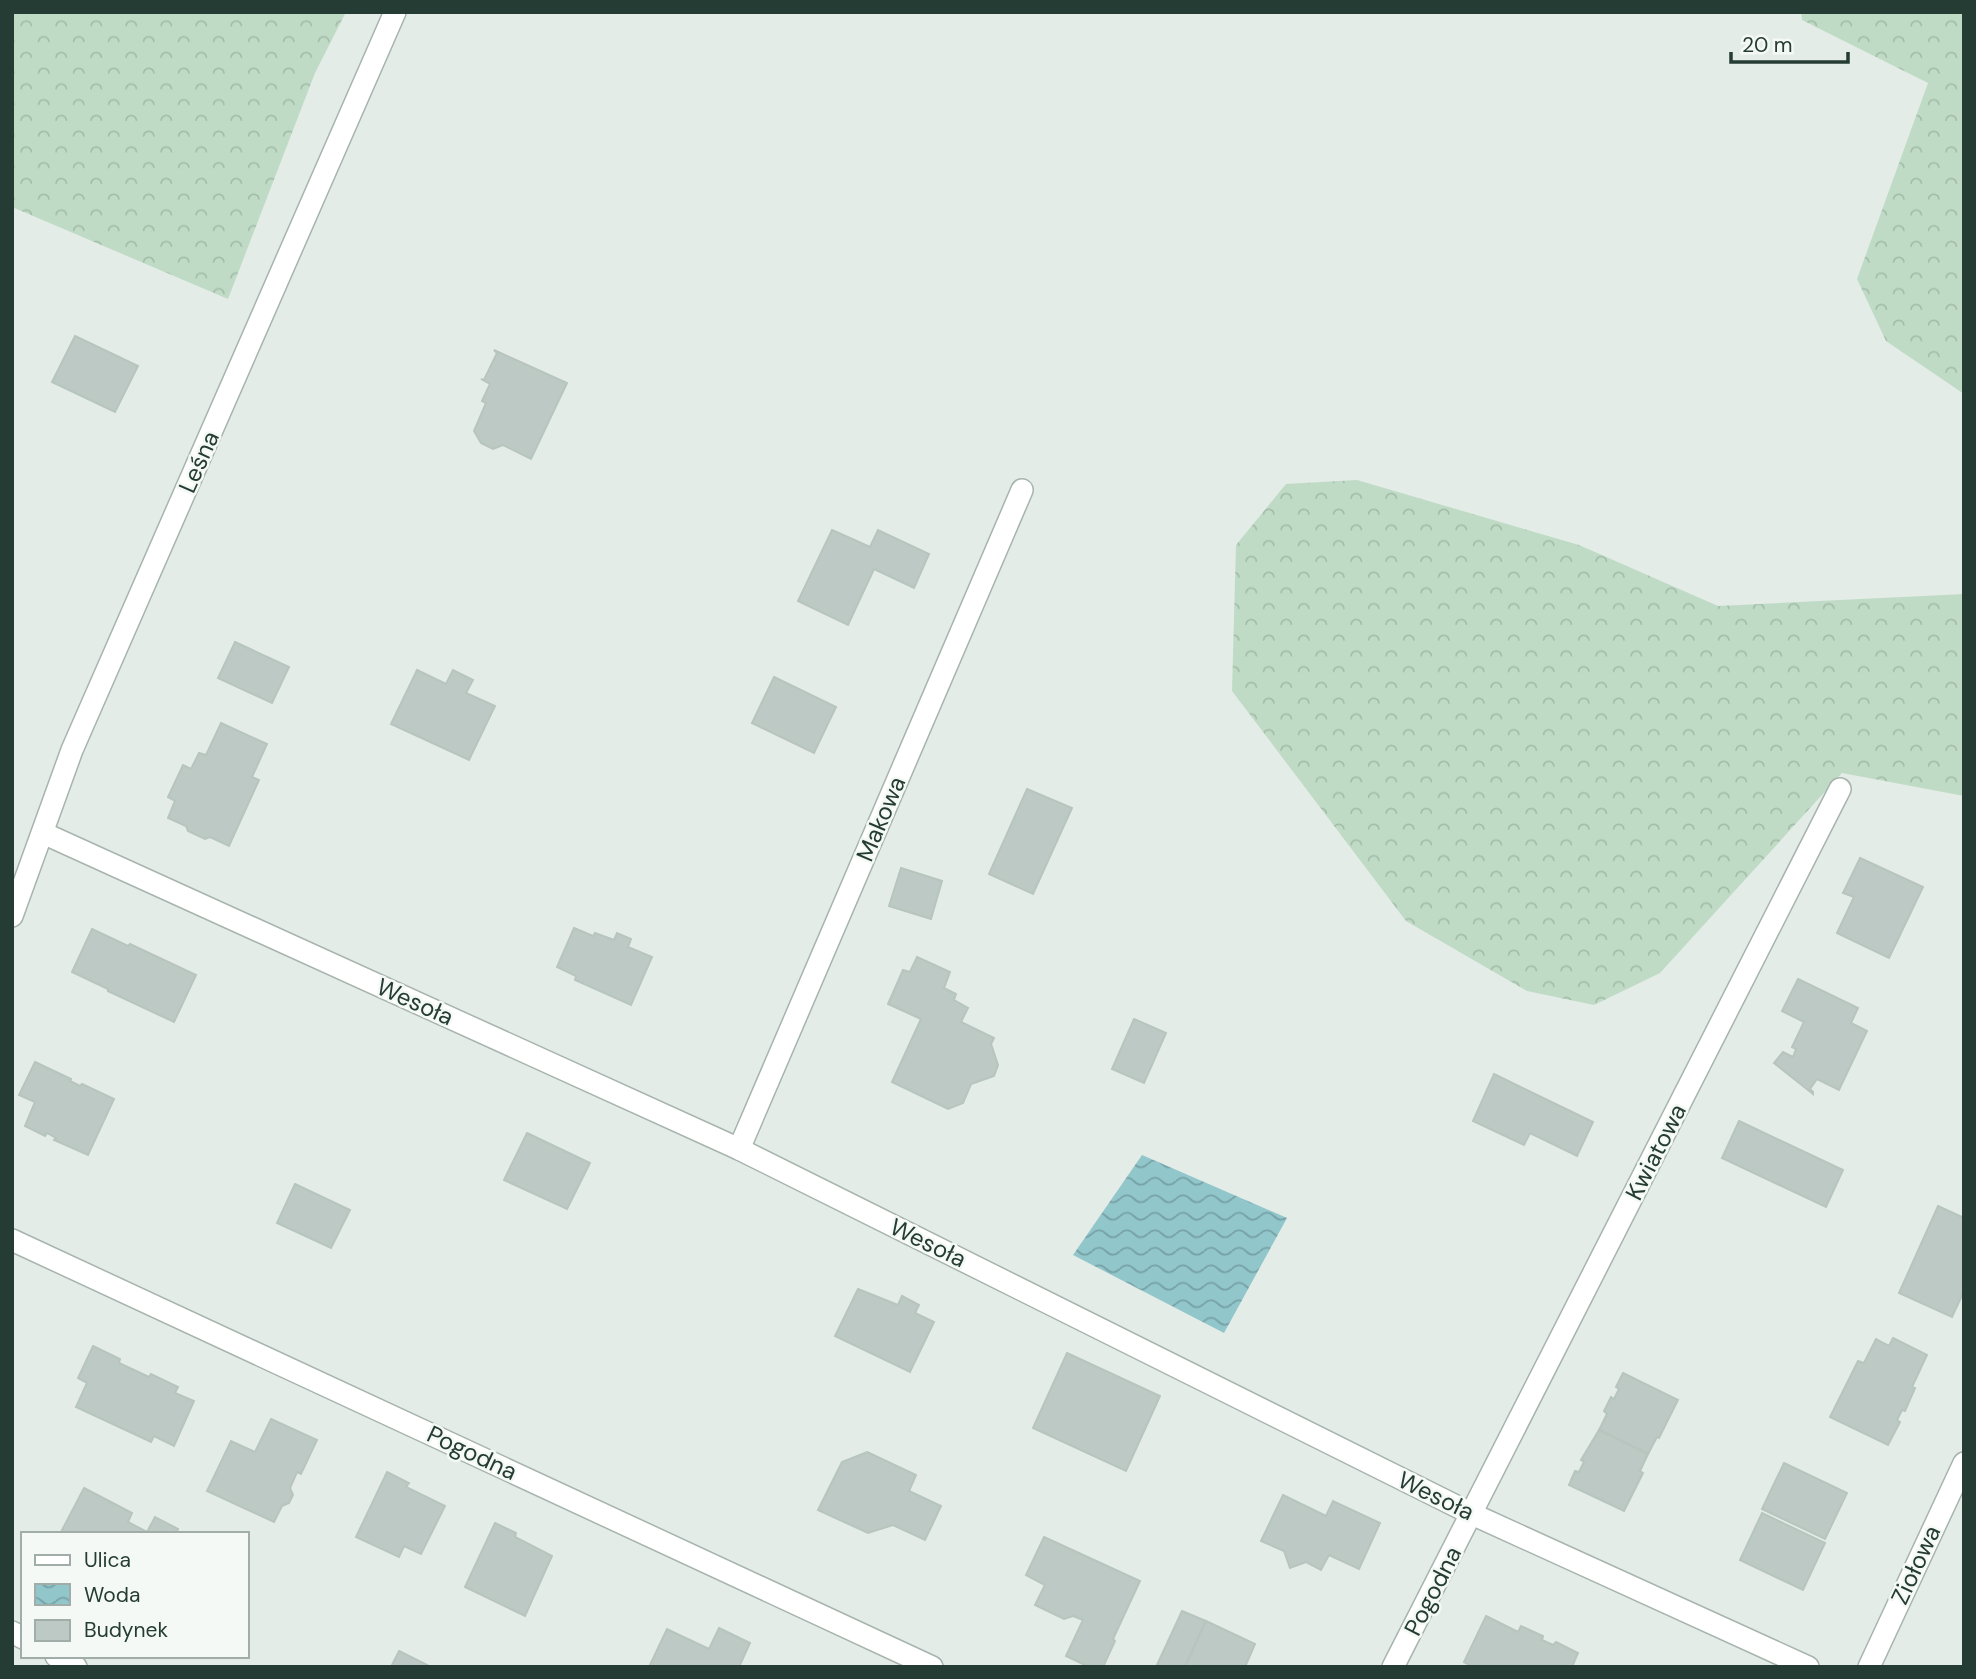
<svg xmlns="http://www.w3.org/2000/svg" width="1976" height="1679" font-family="'DM Sans',sans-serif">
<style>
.forest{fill:url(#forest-crowns)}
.water{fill:url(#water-waves)}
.building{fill:#bcc9c4;stroke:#b7c5be;stroke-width:2}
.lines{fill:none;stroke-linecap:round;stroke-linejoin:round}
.minor-casing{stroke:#a7b4ae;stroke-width:24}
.minor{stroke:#fff;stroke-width:21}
.labels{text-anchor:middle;stroke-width:5;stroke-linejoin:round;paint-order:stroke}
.street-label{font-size:24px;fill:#253c34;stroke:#f4f9f6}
</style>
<defs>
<pattern id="forest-crowns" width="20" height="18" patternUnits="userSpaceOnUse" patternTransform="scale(1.75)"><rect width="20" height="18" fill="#bfdbc5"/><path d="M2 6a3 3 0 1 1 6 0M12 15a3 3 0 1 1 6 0" fill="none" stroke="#a4bdaa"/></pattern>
<pattern id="water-waves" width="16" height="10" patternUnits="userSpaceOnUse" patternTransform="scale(1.75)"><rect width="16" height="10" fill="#91c6cb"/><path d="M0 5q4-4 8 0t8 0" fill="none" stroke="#76a2a6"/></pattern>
</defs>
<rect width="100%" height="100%" fill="#e4ece8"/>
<g class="forest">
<polygon points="12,12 346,12 315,73 228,299 12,207"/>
<polygon points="1801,12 1964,12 1964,394 1886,341 1857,279 1928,83 1802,20"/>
<polygon points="1357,480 1579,545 1718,606 1964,594 1964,796 1842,773 1660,973 1594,1005 1527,991 1406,921 1232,691 1236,545 1286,484"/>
</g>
<polygon class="water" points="1142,1155 1287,1218 1224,1333 1073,1255"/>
<g class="building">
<polygon points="75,336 138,366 115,412 52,382"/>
<polygon points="494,350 567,383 531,459 503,445 493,449 481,443 474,431 486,403 482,401 490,384 481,379 484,380 497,353"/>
<polygon points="832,530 870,547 878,530 929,554 914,588 874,569 848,625 798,601"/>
<polygon points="235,642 289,667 272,703 218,678"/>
<polygon points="417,670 446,684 453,670 473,680 466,693 495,706 469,760 391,724"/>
<polygon points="774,677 836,707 814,753 752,723"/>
<polygon points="221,723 267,744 252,777 259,780 229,846 210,837 205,839 188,831 186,826 168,818 175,801 168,797 183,765 191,769 199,753 206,755"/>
<polygon points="1027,789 1072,808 1033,894 989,874"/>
<polygon points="1860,858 1923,887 1889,958 1837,933 1854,897 1843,893"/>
<polygon points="901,868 942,881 931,919 889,906"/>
<polygon points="574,928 593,936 595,933 614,940 617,933 631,939 628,947 652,957 631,1005 575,980 576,976 557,967"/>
<polygon points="92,929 128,946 130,944 196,975 174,1022 108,991 108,989 72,972"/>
<polygon points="917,957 950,972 944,988 956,994 954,1000 968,1008 961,1022 994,1038 991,1044 998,1065 994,1076 971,1084 963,1103 948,1109 892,1082 921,1019 888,1004 903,970 910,972"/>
<polygon points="1798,979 1858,1008 1851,1023 1867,1031 1839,1090 1817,1079 1810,1089 1813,1092 1813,1094 1774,1063 1783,1052 1793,1057 1796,1049 1792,1047 1804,1022 1782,1011"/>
<polygon points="1134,1019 1166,1033 1144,1083 1112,1069"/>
<polygon points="35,1062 71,1079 70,1081 80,1086 82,1084 114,1099 88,1155 54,1140 56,1138 47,1133 45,1136 25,1126 35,1102 19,1095"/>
<polygon points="1494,1074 1593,1122 1577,1156 1530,1133 1524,1145 1473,1121"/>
<polygon points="1739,1121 1843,1170 1826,1207 1722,1158"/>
<polygon points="527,1133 590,1163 567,1209 504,1180"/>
<polygon points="295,1184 350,1210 331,1248 277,1223"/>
<polygon points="1938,1206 1964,1218 1964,1291 1952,1317 1899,1293"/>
<polygon points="858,1289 898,1305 902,1296 919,1305 915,1313 934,1322 910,1372 835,1336"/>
<polygon points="1893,1338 1927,1355 1912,1387 1915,1388 1905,1411 1902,1410 1897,1420 1900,1422 1888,1445 1830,1417 1858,1361 1864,1363 1876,1339 1889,1346"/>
<polygon points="93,1346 120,1359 119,1363 149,1377 151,1374 178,1387 175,1393 194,1401 174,1446 154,1436 151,1442 76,1407 87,1383 78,1378"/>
<polygon points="1067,1353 1160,1396 1126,1471 1033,1428"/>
<polygon points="1623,1373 1678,1400 1659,1438 1657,1437 1648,1454 1599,1430 1607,1414 1604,1411 1611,1397 1614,1399 1619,1389 1616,1387"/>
<polygon points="271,1419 317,1440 301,1474 297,1472 290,1488 293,1495 289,1503 282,1506 274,1522 207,1491 231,1441 255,1452"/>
<polygon points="1599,1430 1648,1454 1640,1471 1643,1473 1624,1511 1569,1485 1575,1471 1579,1472 1584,1462 1581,1460"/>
<polygon points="867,1452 916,1475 909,1491 941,1506 925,1540 893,1525 868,1533 818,1510 842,1462"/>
<polygon points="1784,1463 1847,1493 1825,1539 1762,1509"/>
<polygon points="387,1472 409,1483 406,1487 445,1506 421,1554 404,1546 399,1557 356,1537"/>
<polygon points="84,1488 132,1513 128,1522 147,1532 155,1517 178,1529 176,1534 60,1534"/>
<polygon points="1283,1495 1326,1516 1333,1501 1380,1523 1359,1569 1329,1555 1321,1570 1306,1562 1290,1568 1284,1551 1261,1541"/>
<polygon points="1762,1513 1825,1543 1803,1590 1740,1560"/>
<polygon points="495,1523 516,1533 515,1537 552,1556 525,1616 465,1587"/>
<polygon points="1044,1537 1140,1581 1113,1639 1115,1641 1103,1667 1089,1667 1066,1656 1083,1620 1073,1616 1064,1619 1035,1605 1045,1585 1026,1575"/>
<polygon points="1182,1611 1206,1621 1185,1667 1156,1667"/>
<polygon points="1486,1616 1518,1632 1521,1626 1543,1636 1542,1640 1553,1645 1556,1642 1578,1653 1572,1667 1473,1667 1464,1662"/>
<polygon points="1206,1621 1255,1644 1245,1667 1185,1667"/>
<polygon points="719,1628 750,1643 739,1667 649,1667 667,1629 709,1649"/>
<polygon points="399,1651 431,1667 391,1667"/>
</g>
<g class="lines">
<g class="minor-casing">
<g id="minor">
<polyline points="43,833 739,1149 1472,1514 1808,1667"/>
<polyline points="12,916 72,750 395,12"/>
<polyline points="739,1149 1022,490"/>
<polyline points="12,1240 932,1667"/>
<polyline points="12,1632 23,1638"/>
<polyline points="56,1656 76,1667"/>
<polyline points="1393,1667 1840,789"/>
<polyline points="1869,1667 1964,1463"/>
</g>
</g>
<use href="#minor" class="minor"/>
</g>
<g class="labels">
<g class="street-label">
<text transform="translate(199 462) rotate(-66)" y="8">Leśna</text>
<text transform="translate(881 819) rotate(-67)" y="8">Makowa</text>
<text transform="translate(415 1002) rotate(24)" y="8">Wesoła</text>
<text transform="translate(1656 1152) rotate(-63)" y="8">Kwiatowa</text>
<text transform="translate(928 1243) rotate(26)" y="8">Wesoła</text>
<text transform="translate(472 1453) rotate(25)" y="8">Pogodna</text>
<text transform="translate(1436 1496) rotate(26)" y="8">Wesoła</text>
<text transform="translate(1916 1565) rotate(-65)" y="8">Ziołowa</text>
<text transform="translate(1433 1591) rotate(-63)" y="8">Pogodna</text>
</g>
</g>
<rect width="1976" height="1679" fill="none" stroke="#253c34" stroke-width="28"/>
<rect x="21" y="1532" width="228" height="126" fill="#f4f9f6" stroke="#a1ada8" stroke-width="2"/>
<rect x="35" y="1555" width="35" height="10" fill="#ffffff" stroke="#a1ada8" stroke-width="2"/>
<text x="84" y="1567" font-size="21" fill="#253c34">Ulica</text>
<rect x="35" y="1584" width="35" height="21" fill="url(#water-waves)" stroke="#a1ada8" stroke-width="2"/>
<text x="84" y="1602" font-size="21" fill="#253c34">Woda</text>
<rect x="35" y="1620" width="35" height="21" fill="#bcc9c4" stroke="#a1ada8" stroke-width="2"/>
<text x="84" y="1637" font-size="21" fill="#253c34">Budynek</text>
<path d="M1731 52v10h117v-10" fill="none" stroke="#253c34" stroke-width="3.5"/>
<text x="1742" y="52" font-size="21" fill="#253c34" stroke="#f4f9f6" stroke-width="5" paint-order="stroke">20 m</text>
</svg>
